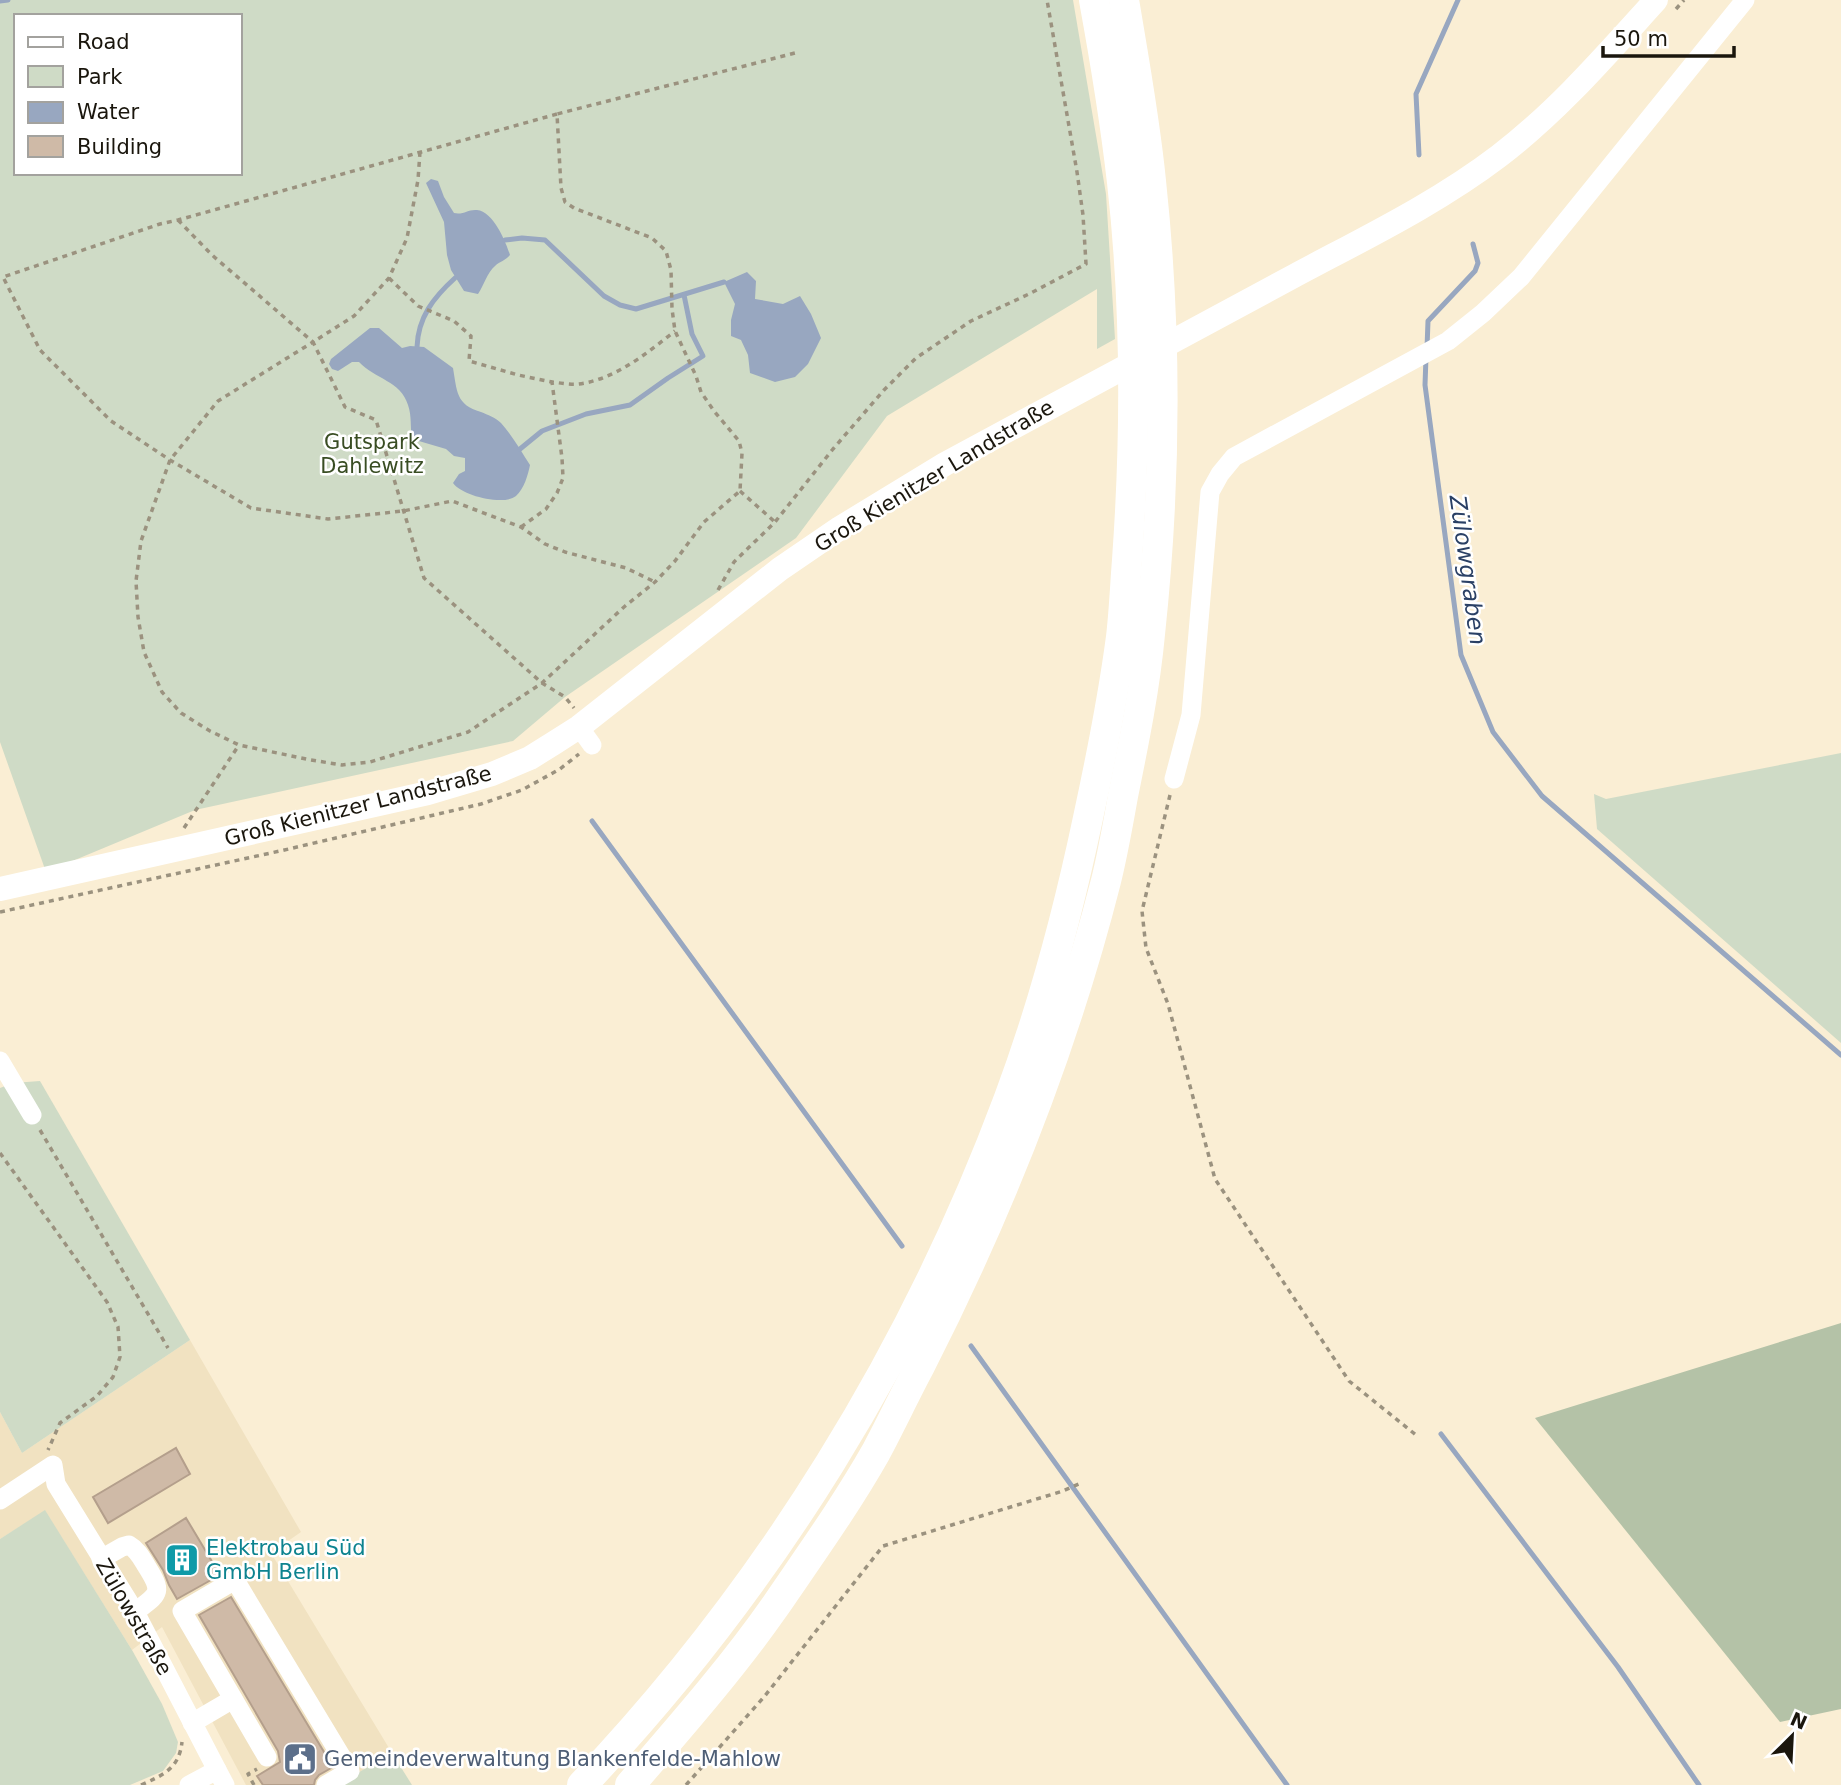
<svg xmlns="http://www.w3.org/2000/svg" width="1841" height="1785" font-family="'DejaVu Sans',sans-serif">
<style>
.built{fill:#f1e2c1}
.green{fill:#cfdbc6;fill-rule:evenodd}
.forest{fill:#b4c2a7}
.water{fill:#98a7c0}
.lines{fill:none;stroke-linecap:round;stroke-linejoin:round}
.stream{stroke:#98a7c0;stroke-width:5}
.building{fill:#cfbaa7;stroke:#b49f8c;stroke-width:2}
.path{stroke:#9b927f;stroke-width:3.5;stroke-dasharray:5 5;stroke-linecap:butt}
.minor{stroke:#fff;stroke-width:19}
.major{stroke:#fff;stroke-width:24}
.highway{stroke:#fff;stroke-width:30}
.labels{text-anchor:middle;stroke-width:5;stroke-linejoin:round;paint-order:stroke}
.park-label{font-size:21px;fill:#394d23;stroke:#fff}
.street-label{font-size:21px;fill:#1a160d;stroke:#fff}
.culture-label{font-size:21px;fill:#0d838f;stroke:#fff;text-anchor:start}
.service-label{font-size:21px;fill:#4e5e75;stroke:#fff;text-anchor:start}
.water-label{font-size:23px;font-style:italic;fill:#2a4065;stroke:#fff}
</style>
<rect width="100%" height="100%" fill="#faeed4"/>
<polygon class="built" points="190,1340 301,1532 271,1553 392,1753 337,1785 246,1785 162,1627 132,1650 45,1511 0,1539 0,1412 22,1453"/>
<g class="green">
<path d="M0,0h1073l33,194 9,145 -18,10v-60l-210,127 -91,122 -231,159 -52,44 -318,69 -149,62 -46,-130zM16,16h224v157h-224z"/>
<polygon points="1841,753 1841,1043 1597,829 1594,794 1606,799"/>
<polygon points="40,1081 190,1340 22,1453 0,1412 0,1088 13,1083"/>
<polygon points="45,1510 132,1650 162,1704 178,1742 176,1753 163,1771 130,1785 0,1785 0,1539"/>
<polygon points="392,1753 412,1785 337,1785"/>
</g>
<polygon class="forest" points="1841,1323 1841,1709 1780,1722 1535,1418"/>
<g class="water">
<path d="M431,179l7,2 6,16 10,16c10,2 14,-4 23,-3 16,1 29,32 33,45 -5,6 -10,6 -15,11 -8,7 -11,19 -17,28l-14,-3 -13,-21 -4,-15 -3,-33 -18,-39z"/>
<polygon points="747,272 756,281 755,299 783,304 800,296 811,314 821,338 808,364 795,377 775,382 750,373 748,355 741,340 731,336 731,320 735,304 724,282"/>
<path d="M370,328h9l23,20 8,-2 14,1 29,21c4,23 3,37 28,44 7,3 14,5 20,11 11,12 20,28 29,42 -2,10 -6,24 -14,31 -12,10 -54,0 -63,-13l6,-9 6,-3v-13l-11,-2 -8,-7 -34,-10c-2,-11 0,-23 -4,-34 -7,-24 -33,-26 -49,-43h-7l-14,9 -6,-2 -3,-5 2,-5z"/>
</g>
<g class="lines">
<g class="stream">
<polyline points="0,1 8,0"/>
<polyline points="1419,155 1416,94 1458,0"/>
<polyline points="505,240 522,238 545,240 604,296 620,305 636,309 724,282"/>
<path d="M417,347c1,-30 17,-50 38,-69"/>
<polyline points="1427,348 1428,321 1475,271 1478,263 1473,244"/>
<polyline points="1426,357 1425,385 1461,655 1493,732 1542,796 1841,1055"/>
<polyline points="520,449 542,431 586,414 630,405 668,378 703,356 692,334 684,295"/>
<polyline points="592,821 902,1246"/>
<polyline points="971,1346 1287,1785"/>
<polyline points="1441,1434 1618,1667 1699,1785"/>
</g>
</g>
<g class="building">
<polygon points="176,1448 190,1474 108,1523 93,1497"/>
<polygon points="186,1518 220,1575 177,1599 169,1585 163,1570 146,1543"/>
<polygon points="231,1597 333,1767 319,1775 315,1780 314,1785 263,1785 257,1776 280,1762 278,1751 199,1615"/>
</g>
<g class="lines">
<g class="path">
<polyline points="1676,9 1684,0"/>
<polyline points="557,114 178,220 160,224 3,277 40,350 111,421 170,460 251,508 328,519 403,511 452,501 521,527 545,544 565,552 626,568 655,582"/>
<polyline points="420,152 418,180 407,238 389,278 354,316 313,342 345,407 376,420 424,578 542,683 565,697 574,708"/>
<polyline points="178,220 212,255 313,342 218,401 170,460 141,541 136,581 138,617 144,652 162,692 181,713 210,731 239,745 311,760 342,765 370,762 468,732 542,683 624,607 655,582 675,561 704,522 740,491 742,453 739,441 714,411 701,392 696,376 675,331 672,309 671,270 666,251 652,238 574,208 565,202 561,188 557,114 795,53"/>
<polyline points="389,278 418,306 454,321 471,336 469,361 518,375 552,382"/>
<polyline points="740,491 775,522"/>
<path d="M521,527l25,-18 11,-16 6,-15 -1,-20 -10,-76c9,1 19,3 27,2 37,-5 68,-31 96,-53"/>
<polyline points="718,590 734,562 775,522 833,449 884,390 916,358 971,321 1029,294 1086,264 1083,215 1077,172 1047,0"/>
<polyline points="1170,795 1142,911 1146,948 1168,1004 1215,1179 1349,1381 1416,1435"/>
<polyline points="184,828 239,745"/>
<polyline points="0,912 280,851 481,804 522,790 560,769 579,754"/>
<polyline points="40,1130 168,1348"/>
<polyline points="0,1153 107,1302 118,1327 120,1357 113,1377 97,1396 60,1423 48,1450"/>
<path d="M141,1785c22,-10 38,-16 41,-43"/>
<polyline points="254,1785 248,1774 257,1769"/>
<polyline points="686,1785 764,1697 883,1546 1063,1491 1083,1482"/>
</g>
<g class="minor">
<polyline points="579,727 592,745"/>
<polyline points="1174,779 1191,715 1210,492 1220,474 1234,457 1448,341 1483,313 1521,277 1745,0"/>
<polyline points="0,1061 32,1115"/>
<polyline points="0,1500 53,1465 56,1484 135,1612 217,1770"/>
<path d="M101,1559l21,-12 7,-2c9,5 13,14 18,22 17,27 11,27 -12,45"/>
<polyline points="192,1723 233,1699"/>
<polyline points="267,1757 182,1611 235,1580 350,1771 326,1785"/>
<polyline points="189,1785 217,1770 225,1785"/>
</g>
<path class="major" d="M0,889l428,-96 64,-19 38,-16 24,-15 25,-16 201,-158 60,-41 105,-64c116,-63 233,-125 349,-188 69,-37 142,-72 205,-120 59,-45 107,-101 157,-156"/>
<g class="highway">
<path d="M582,1785c187,-197 332,-432 427,-687 34,-91 59,-185 79,-280 13,-60 25,-120 33,-181 3,-26 4,-52 6,-77 9,-126 9,-253 -5,-378 -7,-61 -17,-122 -28,-182"/>
<path d="M630,1785c50,-58 102,-117 146,-180 34,-50 70,-100 100,-153 15,-28 29,-58 44,-86 79,-155 143,-316 186,-485 7,-28 12,-57 17,-85 11,-54 22,-108 27,-162 16,-150 17,-303 1,-453 -6,-61 -17,-121 -27,-181"/>
</g>
</g>
<defs>
<g id="building-square" transform="scale(1.75)"><rect x="-9" y="-9" width="18" height="18" rx="4" fill="#0f9aa8" stroke="#fff"/><path d="M-4-6H4V6H1V3H-1V6H-4ZM-2.5-4.3h1.7v1.8h-1.7ZM.8-4.3h1.7v1.8H.8ZM-2.5-1h1.7V.8h-1.7ZM.8-1h1.7V.8H.8Z" fill="#fff"/></g>
<g id="civic-square" transform="scale(1.75)"><rect x="-9" y="-9" width="18" height="18" rx="4" fill="#5c6f8a" stroke="#fff"/><path d="M-.6-6.5H3V-4.5H.6V-3L4-1V1h2V6H-6V1h2V-1L-.6-3ZM-1.2 2.5V6h2.4V2.5Z" fill="#fff"/></g>
</defs>
<g fill-rule="evenodd">
<use href="#building-square" x="182" y="1560"/>
<use href="#civic-square" x="300" y="1759"/>
</g>
<g class="labels">
<g class="park-label">
<text x="372" y="449">Gutspark<tspan x="372" dy="24">Dahlewitz</tspan></text>
</g>
<g class="street-label">
<text transform="translate(934 476) rotate(-31)" y="7">Groß Kienitzer Landstraße</text>
<text transform="translate(358 806) rotate(-14)" y="7">Groß Kienitzer Landstraße</text>
<text transform="translate(134 1617) rotate(60)" y="7">Zülowstraße</text>
</g>
<g class="culture-label">
<text x="206" y="1555">Elektrobau Süd<tspan x="206" dy="24">GmbH Berlin</tspan></text>
</g>
<g class="service-label">
<text x="324" y="1766">Gemeindeverwaltung Blankenfelde-Mahlow</text>
</g>
<g class="water-label">
<text transform="translate(1468 570) rotate(82)" y="8">Zülowgraben</text>
</g>
</g>
<rect x="14" y="14" width="228" height="161" fill="#ffffff" stroke="#a3a29e" stroke-width="2"/>
<rect x="28" y="37" width="35" height="10" fill="#ffffff" stroke="#a3a29e" stroke-width="2"/>
<text x="77" y="49" font-size="21" fill="#1a160d">Road</text>
<rect x="28" y="66" width="35" height="21" fill="#cfdbc6" stroke="#a3a29e" stroke-width="2"/>
<text x="77" y="84" font-size="21" fill="#1a160d">Park</text>
<rect x="28" y="102" width="35" height="21" fill="#98a7c0" stroke="#a3a29e" stroke-width="2"/>
<text x="77" y="119" font-size="21" fill="#1a160d">Water</text>
<rect x="28" y="136" width="35" height="21" fill="#cfbaa7" stroke="#a3a29e" stroke-width="2"/>
<text x="77" y="154" font-size="21" fill="#1a160d">Building</text>
<g transform="translate(1792 1736) rotate(24)" stroke="#ffffff" stroke-width="5" paint-order="stroke">
<path d="M0-5L12 26L0 18L-12 26Z" fill="#1a160d"/>
<text y="-10" font-size="19" font-weight="bold" text-anchor="middle" fill="#1a160d">N</text>
</g>
<path d="M1603 46v10h131v-10" fill="none" stroke="#1a160d" stroke-width="3.5"/>
<text x="1614" y="46" font-size="21" fill="#1a160d" stroke="#ffffff" stroke-width="5" paint-order="stroke">50 m</text>
</svg>
